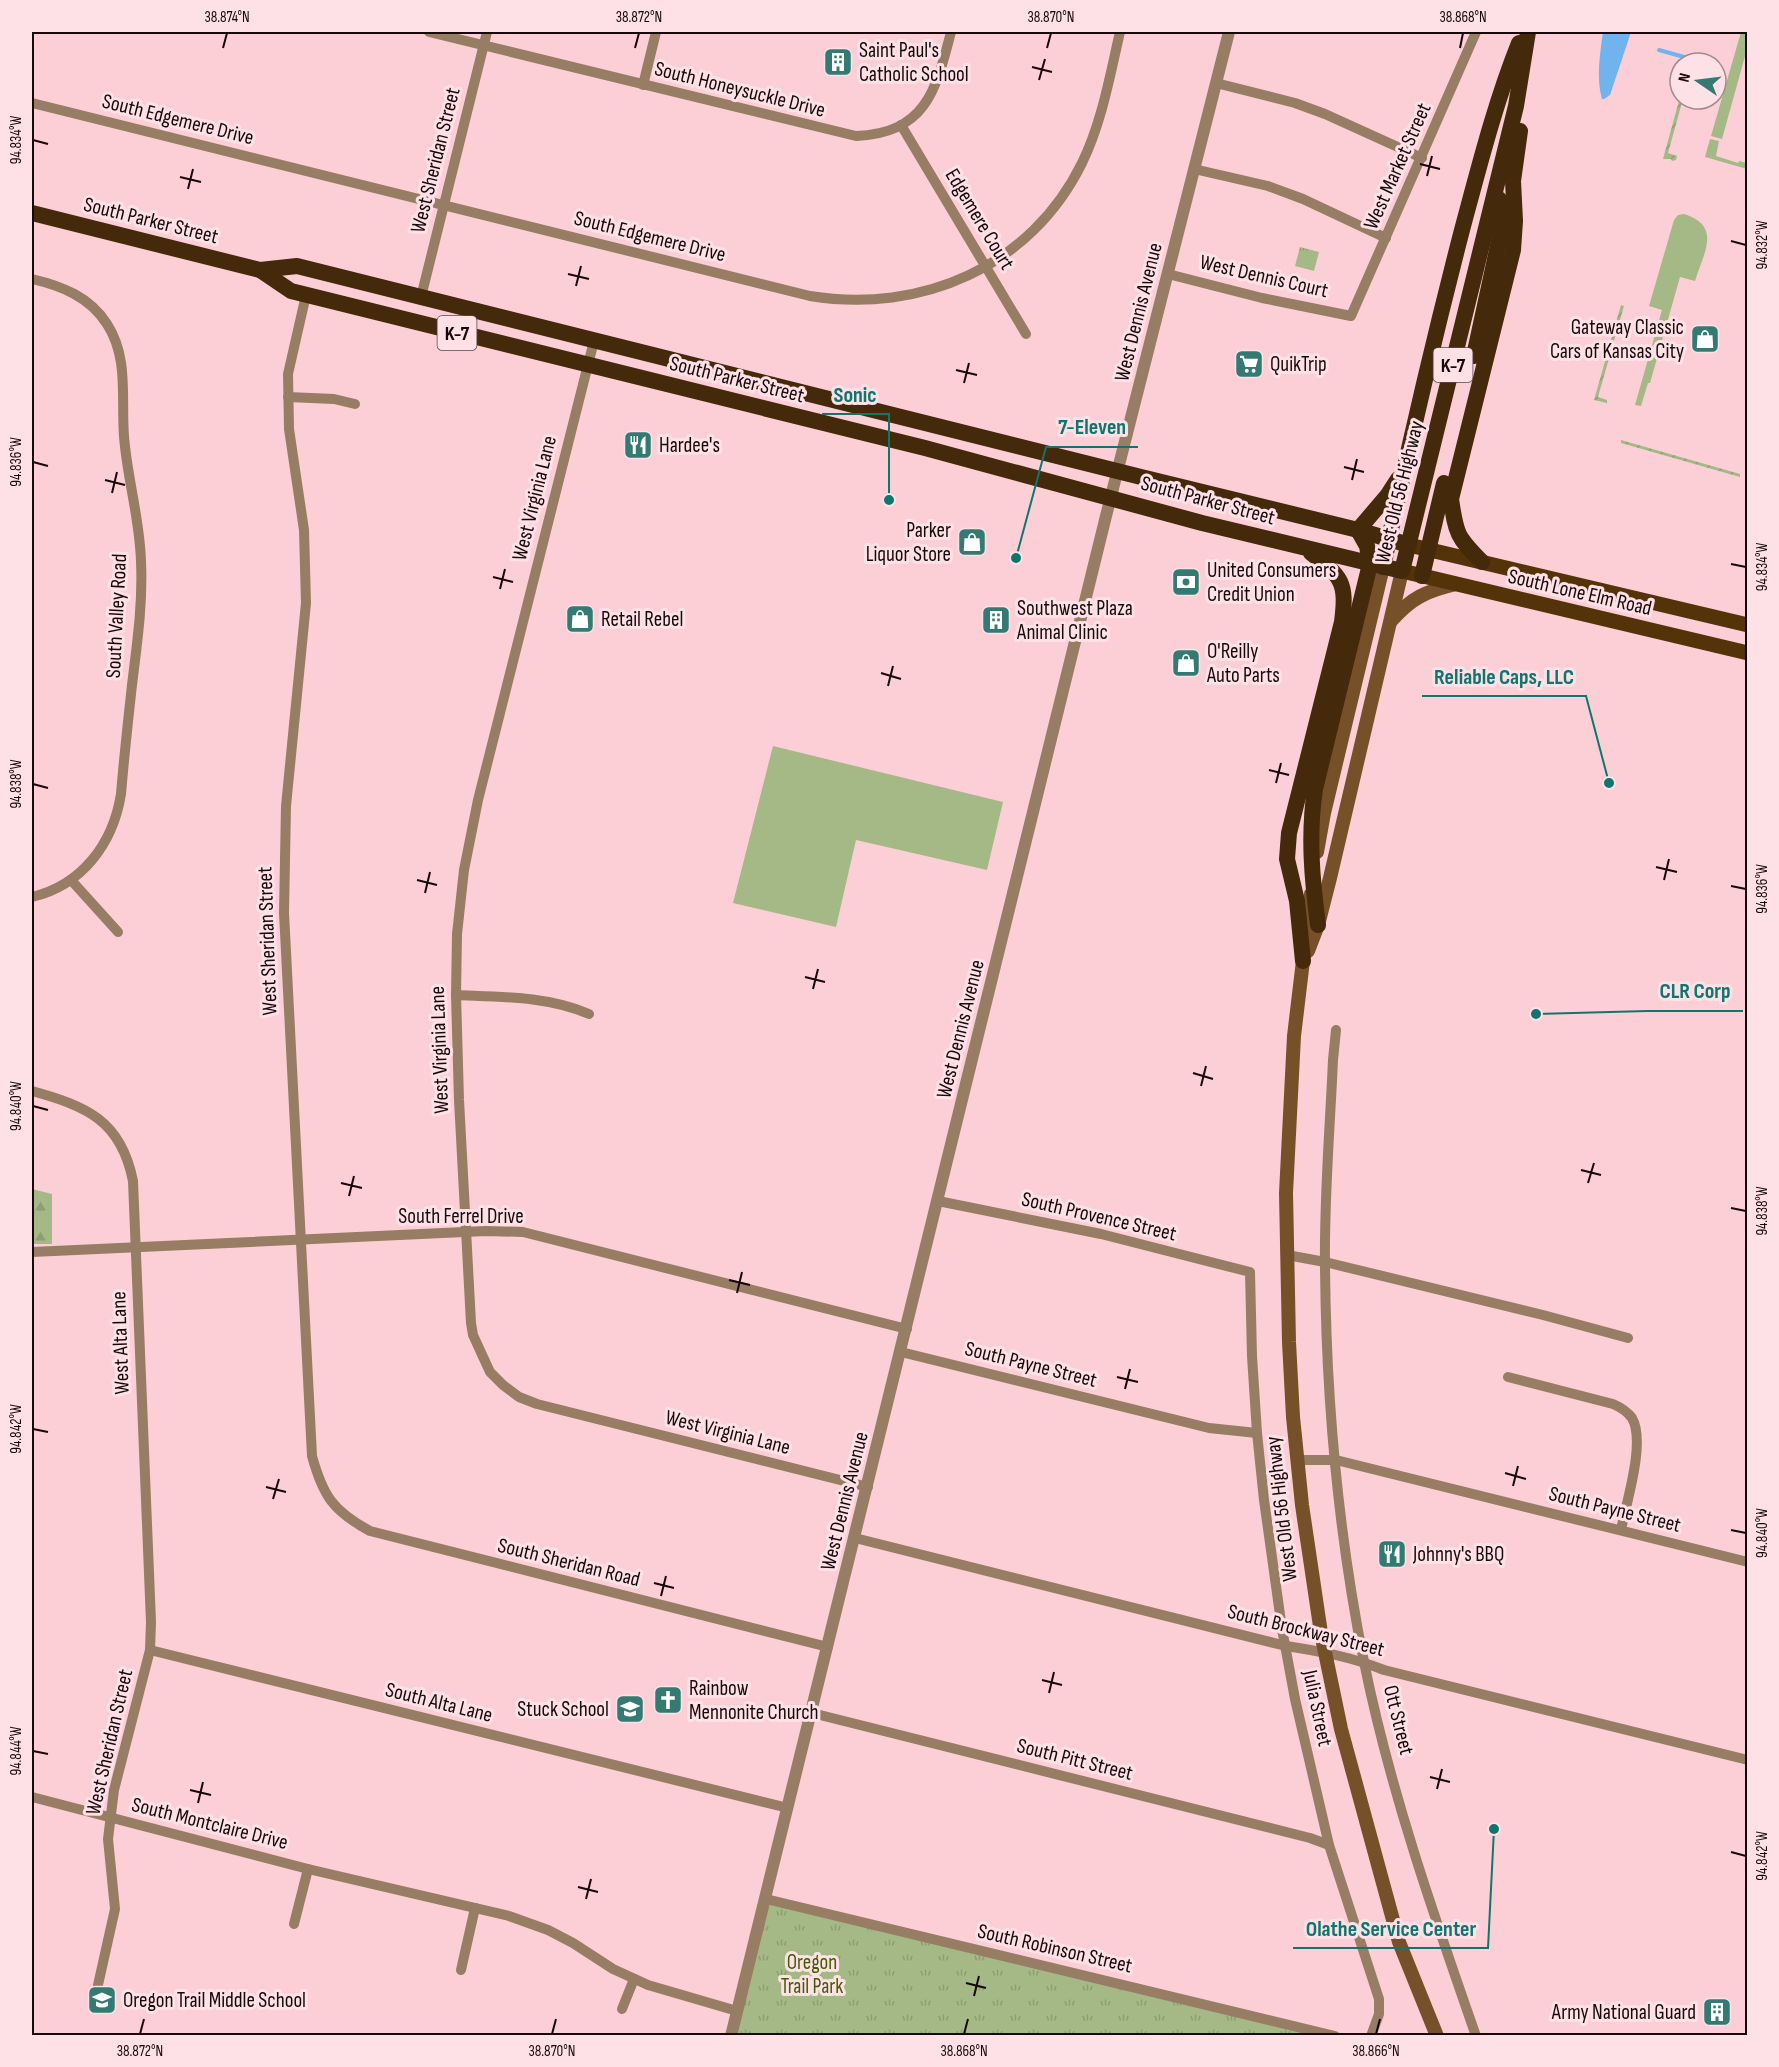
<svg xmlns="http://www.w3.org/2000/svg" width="1779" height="2067" font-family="'Sofia Sans Condensed',sans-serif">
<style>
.grass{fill:#a5b987}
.forest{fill:url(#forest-firs)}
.park{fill:url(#park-tufts)}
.garden{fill:url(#garden-furrows)}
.water{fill:#71b4ed}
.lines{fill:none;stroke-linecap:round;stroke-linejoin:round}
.stream{stroke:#71b4ed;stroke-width:4}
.minor{stroke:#977d64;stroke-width:10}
.tertiary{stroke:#977d64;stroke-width:12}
.secondary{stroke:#755029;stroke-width:14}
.primary{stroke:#553308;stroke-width:15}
.trunk{stroke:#44290a;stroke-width:16}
.ticks{fill:none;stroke:#16080b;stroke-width:2}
.labels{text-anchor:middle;stroke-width:6;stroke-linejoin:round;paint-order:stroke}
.shield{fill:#fde1e6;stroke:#5b494d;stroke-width:1.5}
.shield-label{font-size:20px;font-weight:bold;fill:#16080b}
.poi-label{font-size:21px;fill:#16080b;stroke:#fde1e6;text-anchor:start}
.street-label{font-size:21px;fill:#16080b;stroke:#fde1e6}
.park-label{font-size:21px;fill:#435c02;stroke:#fde1e6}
.leader{fill:none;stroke:#0f766e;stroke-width:2}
.callout-dot{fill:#0f766e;stroke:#fde1e6;stroke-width:2}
.callout-label{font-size:22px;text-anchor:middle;font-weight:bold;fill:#0f766e;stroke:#fde1e6;stroke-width:6;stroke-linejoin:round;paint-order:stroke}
.neatline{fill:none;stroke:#16080b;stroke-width:2}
.ticks-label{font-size:15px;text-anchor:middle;fill:#16080b}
</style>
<defs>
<pattern id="forest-firs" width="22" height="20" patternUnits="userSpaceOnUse" patternTransform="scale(1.5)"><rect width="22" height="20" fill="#a5b987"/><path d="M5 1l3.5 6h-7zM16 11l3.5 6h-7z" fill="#8d9e73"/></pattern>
<pattern id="park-tufts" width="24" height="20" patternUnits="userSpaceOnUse" patternTransform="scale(1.5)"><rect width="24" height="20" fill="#a5b987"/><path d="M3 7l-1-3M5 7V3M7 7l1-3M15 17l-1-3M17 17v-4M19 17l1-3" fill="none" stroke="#8d9e73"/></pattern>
<pattern id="garden-furrows" width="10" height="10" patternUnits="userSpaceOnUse" patternTransform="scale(1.5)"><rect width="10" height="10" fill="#a5b987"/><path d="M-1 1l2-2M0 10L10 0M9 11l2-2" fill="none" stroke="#8d9e73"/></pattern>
</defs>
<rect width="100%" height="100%" fill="#fccfd7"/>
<g class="grass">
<polygon points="1741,32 1747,32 1747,49 1722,139 1711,136"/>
<polygon points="1710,139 1719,141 1716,156 1738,163 1739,161 1747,163 1747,169 1705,157"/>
<path d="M1684,214c38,12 20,38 11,67l-15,-4 -30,106h-2l-7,23 -6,-1 27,-95 -13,-4 25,-86 4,-5z"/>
<polygon points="773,746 1003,802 987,870 856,840 836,927 733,903"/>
</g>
<polygon class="forest" points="32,1189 52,1194 52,1244 32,1244"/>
<g class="park">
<polygon points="1300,247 1319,252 1314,271 1295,266"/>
<polygon points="766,1899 1335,2036 731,2036"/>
</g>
<g class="garden">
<polygon points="1680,97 1680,99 1683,99 1668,153 1677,156 1676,160 1672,161 1671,159 1663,159"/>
<polygon points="1621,305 1624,306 1598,397 1607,400 1607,403 1594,400"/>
<polygon points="1621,440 1740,474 1740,477 1621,443"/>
</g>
<path class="water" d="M1603,32h28l-21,63 -6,4h-2c-6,-21 -2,-46 1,-67z"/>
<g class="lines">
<polyline class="stream" points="1659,50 1695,60"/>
<g class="minor">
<path d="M429,32l427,104c70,-3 80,-46 95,-104"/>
<polyline points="1216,83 1295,103 1325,114 1422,158"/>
<polyline points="643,85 656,32"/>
<path d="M32,103l778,193c111,18 221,-29 272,-133 20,-41 28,-88 38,-131"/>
<polyline points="901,125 1026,334"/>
<polyline points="1194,169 1268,186 1303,199 1386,238"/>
<polyline points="1168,274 1262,298 1351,316 1476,32"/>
<path d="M32,279c30,7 58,18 75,45 22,34 14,74 17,112 3,42 16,83 17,126 2,41 -4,82 -9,123 -4,36 -8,73 -11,109 -8,50 -39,91 -89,103"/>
<path d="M306,295l-18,79 1,55 15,101 2,73 -20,203 -2,107 28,543c11,40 21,55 58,75l458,116"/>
<polyline points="421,297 487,32"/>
<polyline points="594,341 478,800 464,870 457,934 456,995 459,1100 471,1323 473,1335 490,1372 503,1385 519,1397 537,1404 868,1487"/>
<polyline points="288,397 334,399 355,404"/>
<polyline points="71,880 118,932"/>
<path d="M456,995c45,2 91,1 133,19"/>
<path d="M1336,1030l-3,30c-3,68 -9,137 -8,205 1,132 13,267 39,397 26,128 69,251 112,374"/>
<path d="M32,1091c54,15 89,29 101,90l18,441 -1,28 -36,140 -6,49 7,70 -17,76"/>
<polyline points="938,1201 1101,1234 1250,1272 1252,1356 1257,1433 1264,1500 1282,1629 1295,1699 1329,1845 1379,1999 1379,2014 1371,2036"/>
<polyline points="32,1252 486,1231 523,1232 907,1329"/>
<polyline points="1287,1255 1325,1262 1543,1315 1628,1338"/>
<polyline points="901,1352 1209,1428 1257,1433"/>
<path d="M1508,1377l105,27c7,3 14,7 19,14 14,24 -6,85 -11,112"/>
<polyline points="1297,1460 1336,1460 1748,1562"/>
<path d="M855,1538l431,108c33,5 66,11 98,24l364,90"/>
<polyline points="150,1650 788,1808"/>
<polyline points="812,1713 1310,1838 1329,1845"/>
<polyline points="32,1797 308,1869 509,1916 548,1930 573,1943 613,1969 648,1985 737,2011"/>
<polyline points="766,1899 1335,2036"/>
<polyline points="294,1924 308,1869"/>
<polyline points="461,1970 475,1908"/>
<polyline points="622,2009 634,1979"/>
</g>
<polyline class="tertiary" points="731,2036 1106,516 1229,32"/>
<g class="secondary">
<path d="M1391,621c20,-23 35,-30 65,-37"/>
<polyline points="1317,852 1324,813 1383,567"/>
<polyline points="1311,894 1294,1036 1286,1193 1289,1342 1293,1417 1302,1505 1321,1633 1341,1729 1399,1942 1437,2036"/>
<polyline points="1308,951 1318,925 1330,878 1402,571"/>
</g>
<g class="primary">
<polyline points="1409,545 1748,625"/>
<polyline points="1402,571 1748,653"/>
</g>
<g class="trunk">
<polyline points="32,213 260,270 291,291 925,448 1202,523 1402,571 1516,106 1528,32"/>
<polyline points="260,270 297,266 1141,477 1358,530 1409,545"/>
<polyline points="1474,356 1502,227 1499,199"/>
<polyline points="1358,530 1387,496 1398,479"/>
<path d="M1482,562c-25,-25 -26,-28 -31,-63l62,-249 2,-29 -2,-40 7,-50"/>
<path d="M1383,567c24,-113 50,-225 79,-337 17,-63 33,-127 57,-187"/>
<polyline points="1422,576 1444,483"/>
<path d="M1318,925c-6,-46 -10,-90 -3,-136l55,-225 -3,-18 -9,-16"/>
<path d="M1303,961l-6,-60 -10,-42 2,-26 53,-211c5,-40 0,-45 -31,-69"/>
</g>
</g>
<path class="ticks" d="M223,48l4,-15M635,48l4,-15M1047,48l4,-15M1460,48l3,-15M1032,67l20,5M1039,80l6,-21M33,140l15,4M1420,164l20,5M1427,176l5,-20M180,177l21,5M188,189l5,-20M1731,241l15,4M568,274l21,5M576,286l5,-20M956,370l21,5M964,383l5,-20M33,462l15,4M1344,467l20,5M105,480l20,5M1352,480l5,-21M112,493l5,-21M1731,564l15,3M493,577l20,5M500,589l5,-20M881,673l20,6M888,686l5,-20M1269,770l20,5M1276,783l5,-20M33,784l15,4M1656,867l21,5M417,880l20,5M1664,880l5,-21M1731,886l15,3M425,893l5,-21M805,977l20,5M813,989l5,-20M1193,1073l20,6M1201,1086l5,-20M33,1106l15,4M1581,1170l20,5M341,1183l21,5M1588,1183l6,-20M349,1196l5,-20M1731,1208l15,3M729,1280l21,5M737,1293l5,-21M1117,1377l21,5M1125,1389l5,-20M33,1429l15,3M1505,1473l21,6M1513,1486l5,-20M266,1487l20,5M273,1499l6,-20M1731,1530l15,3M654,1583l20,5M661,1596l5,-20M1042,1680l20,5M1049,1693l5,-21M33,1751l15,3M1430,1777l20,5M1437,1789l5,-20M190,1790l21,5M198,1803l5,-21M1731,1852l15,4M578,1887l20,5M586,1899l5,-20M966,1983l20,5M974,1996l5,-20M140,2034l4,-15M552,2034l4,-15M964,2034l4,-15M1376,2034l4,-15"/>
<defs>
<g id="building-square" transform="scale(1.5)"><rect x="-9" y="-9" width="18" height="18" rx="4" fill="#337a72" stroke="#fde1e6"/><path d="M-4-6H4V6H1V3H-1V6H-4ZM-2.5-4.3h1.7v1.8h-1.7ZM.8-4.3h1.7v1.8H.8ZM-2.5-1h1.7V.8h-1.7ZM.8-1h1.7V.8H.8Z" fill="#fff"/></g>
<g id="shop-square" transform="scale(1.5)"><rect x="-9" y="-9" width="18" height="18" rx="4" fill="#337a72" stroke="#fde1e6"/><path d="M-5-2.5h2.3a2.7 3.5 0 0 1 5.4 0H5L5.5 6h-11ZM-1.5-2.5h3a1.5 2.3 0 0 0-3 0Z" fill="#fff"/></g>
<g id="supermarket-square" transform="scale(1.5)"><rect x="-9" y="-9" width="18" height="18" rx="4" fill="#337a72" stroke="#fde1e6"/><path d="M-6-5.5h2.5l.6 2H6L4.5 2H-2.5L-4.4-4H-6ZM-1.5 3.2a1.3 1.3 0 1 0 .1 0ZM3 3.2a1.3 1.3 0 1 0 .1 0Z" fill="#fff"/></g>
<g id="restaurant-square" transform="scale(1.5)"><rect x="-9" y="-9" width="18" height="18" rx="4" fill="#337a72" stroke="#fde1e6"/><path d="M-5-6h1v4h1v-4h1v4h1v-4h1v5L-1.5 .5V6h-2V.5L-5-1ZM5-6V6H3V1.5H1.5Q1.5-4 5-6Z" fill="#fff"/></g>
<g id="bank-square" transform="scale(1.5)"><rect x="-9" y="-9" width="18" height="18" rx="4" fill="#337a72" stroke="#fde1e6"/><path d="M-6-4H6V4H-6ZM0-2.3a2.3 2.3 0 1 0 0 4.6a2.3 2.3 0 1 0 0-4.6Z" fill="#fff"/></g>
<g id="church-square" transform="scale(1.5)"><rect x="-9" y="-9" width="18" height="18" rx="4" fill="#337a72" stroke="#fde1e6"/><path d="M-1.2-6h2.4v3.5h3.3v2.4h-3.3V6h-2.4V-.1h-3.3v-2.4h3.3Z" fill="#fff"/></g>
<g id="school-square" transform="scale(1.5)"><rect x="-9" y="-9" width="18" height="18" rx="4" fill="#337a72" stroke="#fde1e6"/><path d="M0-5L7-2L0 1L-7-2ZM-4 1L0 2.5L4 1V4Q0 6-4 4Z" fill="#fff"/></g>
</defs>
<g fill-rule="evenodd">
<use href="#building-square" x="838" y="62"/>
<use href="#shop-square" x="1705" y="339"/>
<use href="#supermarket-square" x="1249" y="364"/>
<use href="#restaurant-square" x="638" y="445"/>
<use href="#shop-square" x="972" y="542"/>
<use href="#bank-square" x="1186" y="582"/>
<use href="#shop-square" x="580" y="619"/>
<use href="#building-square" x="996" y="620"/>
<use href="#shop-square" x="1186" y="663"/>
<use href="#restaurant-square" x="1392" y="1554"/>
<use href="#church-square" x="668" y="1700"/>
<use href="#school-square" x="630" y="1709"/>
<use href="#school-square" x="102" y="2000"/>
<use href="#building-square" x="1717" y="2012"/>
</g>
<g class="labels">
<g class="shield">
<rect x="437.5" y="316" width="39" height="34" rx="4.5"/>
<rect x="1433.5" y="348" width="39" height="34" rx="4.5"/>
</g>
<g class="shield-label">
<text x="457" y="340">K-7</text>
<text x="1453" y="372">K-7</text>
</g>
<g class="poi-label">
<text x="859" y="57">Saint Paul's<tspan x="859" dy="24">Catholic School</tspan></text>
<text x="1684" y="334" text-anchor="end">Gateway Classic<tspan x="1684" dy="24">Cars of Kansas City</tspan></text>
<text x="1270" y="371">QuikTrip</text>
<text x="659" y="452">Hardee's</text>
<text x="951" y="537" text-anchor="end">Parker<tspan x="951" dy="24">Liquor Store</tspan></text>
<text x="1207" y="577">United Consumers<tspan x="1207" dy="24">Credit Union</tspan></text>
<text x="1017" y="615">Southwest Plaza<tspan x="1017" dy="24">Animal Clinic</tspan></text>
<text x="601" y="626">Retail Rebel</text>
<text x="1207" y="658">O'Reilly<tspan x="1207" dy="24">Auto Parts</tspan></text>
<text x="1413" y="1561">Johnny's BBQ</text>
<text x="689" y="1695">Rainbow<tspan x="689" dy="24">Mennonite Church</tspan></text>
<text x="609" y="1716" text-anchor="end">Stuck School</text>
<text x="123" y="2007">Oregon Trail Middle School</text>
<text x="1696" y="2019" text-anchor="end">Army National Guard</text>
</g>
<g class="street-label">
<text transform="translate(740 89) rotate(14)" y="7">South Honeysuckle Drive</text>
<text transform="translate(178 119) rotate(14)" y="7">South Edgemere Drive</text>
<text transform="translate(435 160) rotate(-76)" y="7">West Sheridan Street</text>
<text transform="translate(1397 166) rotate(-66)" y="7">West Market Street</text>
<text transform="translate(980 219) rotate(59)" y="7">Edgemere Court</text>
<text transform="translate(151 220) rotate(14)" y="7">South Parker Street</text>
<text transform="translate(650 236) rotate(14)" y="7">South Edgemere Drive</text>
<text transform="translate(1264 276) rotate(13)" y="7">West Dennis Court</text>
<text transform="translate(1138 312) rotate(-76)" y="7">West Dennis Avenue</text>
<text transform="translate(737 379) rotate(14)" y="7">South Parker Street</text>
<text transform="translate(1399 492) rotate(-76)" y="7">West Old 56 Highway</text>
<text transform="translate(534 498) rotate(-76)" y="7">West Virginia Lane</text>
<text transform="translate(1208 500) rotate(15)" y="7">South Parker Street</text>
<text transform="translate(1580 592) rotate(13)" y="7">South Lone Elm Road</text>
<text transform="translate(116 616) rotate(-87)" y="7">South Valley Road</text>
<text transform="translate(267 941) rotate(-92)" y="7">West Sheridan Street</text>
<text transform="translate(960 1029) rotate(-76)" y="7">West Dennis Avenue</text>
<text transform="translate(439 1050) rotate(-92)" y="7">West Virginia Lane</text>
<text x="461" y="1223">South Ferrel Drive</text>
<text transform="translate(1099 1216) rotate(13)" y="7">South Provence Street</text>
<text transform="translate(120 1343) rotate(-92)" y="7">West Alta Lane</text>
<text transform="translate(1031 1364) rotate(14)" y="7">South Payne Street</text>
<text transform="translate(728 1432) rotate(14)" y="7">West Virginia Lane</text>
<text transform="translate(844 1501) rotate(-76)" y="7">West Dennis Avenue</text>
<text transform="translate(1281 1509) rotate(-97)" y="7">West Old 56 Highway</text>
<text transform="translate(1615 1509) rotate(14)" y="7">South Payne Street</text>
<text transform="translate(569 1562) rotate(14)" y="7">South Sheridan Road</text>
<text transform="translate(1306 1630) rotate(14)" y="7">South Brockway Street</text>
<text transform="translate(439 1702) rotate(14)" y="7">South Alta Lane</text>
<text transform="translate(1318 1708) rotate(78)" y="7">Julia Street</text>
<text transform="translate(1399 1720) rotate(76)" y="7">Ott Street</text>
<text transform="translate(109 1742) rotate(-77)" y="7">West Sheridan Street</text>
<text transform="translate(1075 1759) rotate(14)" y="7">South Pitt Street</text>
<text transform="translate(210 1823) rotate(14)" y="7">South Montclaire Drive</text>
<text transform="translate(1055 1948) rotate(13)" y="7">South Robinson Street</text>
</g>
<g class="park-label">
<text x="812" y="1969">Oregon<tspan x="812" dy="24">Trail Park</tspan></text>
</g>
</g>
<path class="leader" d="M889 500L889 414H822M1016 558L1046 447H1138M1609 783L1586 696H1422M1536 1014L1647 1011H1743M1494 1829L1488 1948H1293"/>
<g class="callout-dot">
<circle cx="889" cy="500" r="6"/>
<circle cx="1016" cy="558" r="6"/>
<circle cx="1609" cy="783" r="6"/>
<circle cx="1536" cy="1014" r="6"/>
<circle cx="1494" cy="1829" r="6"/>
</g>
<g class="callout-label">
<text x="855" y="402">Sonic</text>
<text x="1092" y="434">7-Eleven</text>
<text x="1504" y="684">Reliable Caps, LLC</text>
<text x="1695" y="998">CLR Corp</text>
<text x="1391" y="1936">Olathe Service Center</text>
</g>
<rect width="1779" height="2067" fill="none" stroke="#fde1e6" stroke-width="66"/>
<g transform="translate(1698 81) rotate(284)"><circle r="28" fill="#fde1e6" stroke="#a18a8e" stroke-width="1.5"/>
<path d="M0-4.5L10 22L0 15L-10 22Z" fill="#337a72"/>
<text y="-9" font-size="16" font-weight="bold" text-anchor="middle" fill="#16080b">N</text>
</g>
<rect x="33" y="33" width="1713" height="2001" class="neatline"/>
<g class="ticks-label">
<text x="227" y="22">38.874°N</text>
<text x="639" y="22">38.872°N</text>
<text x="1051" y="22">38.870°N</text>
<text x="1463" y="22">38.868°N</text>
<text transform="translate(16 140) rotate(-90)" y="5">94.834°W</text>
<text transform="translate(1762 245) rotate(-90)" y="5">94.832°W</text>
<text transform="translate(16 462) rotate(-90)" y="5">94.836°W</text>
<text transform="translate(1762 567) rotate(-90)" y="5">94.834°W</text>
<text transform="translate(16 784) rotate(-90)" y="5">94.838°W</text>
<text transform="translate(1762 889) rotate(-90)" y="5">94.836°W</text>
<text transform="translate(16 1106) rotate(-90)" y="5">94.840°W</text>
<text transform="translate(1762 1211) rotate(-90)" y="5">94.838°W</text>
<text transform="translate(16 1429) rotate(-90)" y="5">94.842°W</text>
<text transform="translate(1762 1533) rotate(-90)" y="5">94.840°W</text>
<text transform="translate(16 1751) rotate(-90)" y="5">94.844°W</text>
<text transform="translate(1762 1856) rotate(-90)" y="5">94.842°W</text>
<text x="140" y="2056">38.872°N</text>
<text x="552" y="2056">38.870°N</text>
<text x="964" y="2056">38.868°N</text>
<text x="1376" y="2056">38.866°N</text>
</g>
</svg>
